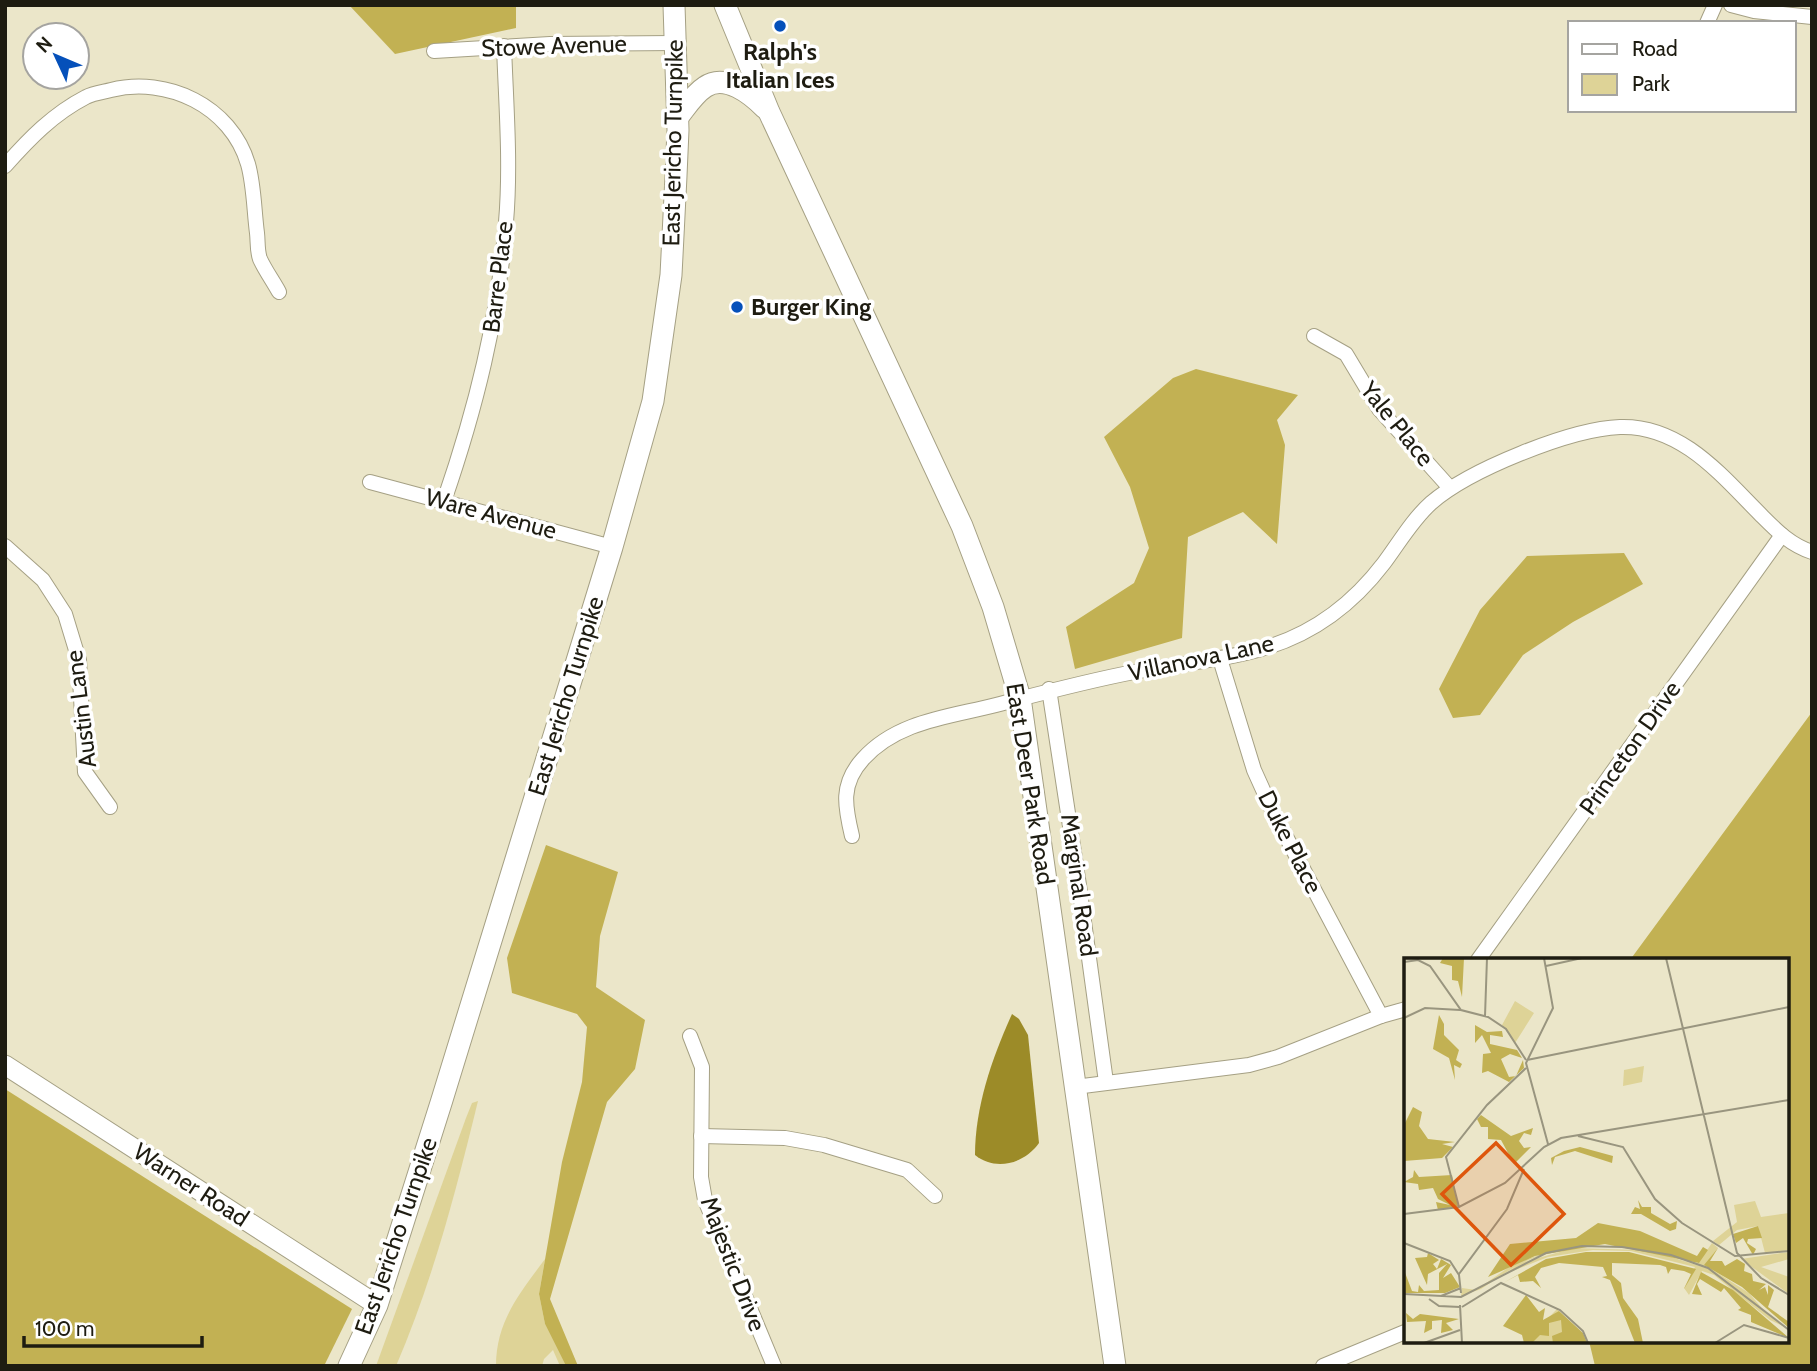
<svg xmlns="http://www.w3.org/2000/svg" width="1817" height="1371" font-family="Cabin,sans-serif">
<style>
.green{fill:#ded397}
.forest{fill:#c2b153}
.water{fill:#9c8b28}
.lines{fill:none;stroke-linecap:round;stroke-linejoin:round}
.street-casing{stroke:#a5a084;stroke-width:16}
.secondary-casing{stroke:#a5a084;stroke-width:21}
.primary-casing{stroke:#a5a084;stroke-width:23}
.street{stroke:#fff;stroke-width:14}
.secondary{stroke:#fff;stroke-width:19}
.primary{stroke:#fff;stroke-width:21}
.poi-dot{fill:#0550ba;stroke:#fff;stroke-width:2.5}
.labels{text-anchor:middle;stroke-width:7;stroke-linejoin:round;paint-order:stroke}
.street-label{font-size:24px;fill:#1e1c11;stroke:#fff}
.poi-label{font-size:24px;font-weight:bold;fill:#1e1c11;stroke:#fff}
.inset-road{fill:none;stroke:#99957f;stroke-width:2}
.view{fill:#de560c;fill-opacity:0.15;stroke:#de560c;stroke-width:3.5}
.inset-edge{fill:none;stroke:#1e1c11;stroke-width:3.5}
</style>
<rect width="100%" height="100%" fill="#ebe6c9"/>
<g class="green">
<path d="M478,1101c-22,90 -45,179 -82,265h-20l90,-248 6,-15z"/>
<path d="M545,1259l-6,35 6,30 21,42h-6l-7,-16 -9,9 -2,7h-46c0,-45 24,-73 49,-107z"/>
</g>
<g class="forest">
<polygon points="349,5 516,5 516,28 395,54"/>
<polygon points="1196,369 1298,395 1277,420 1285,445 1277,544 1243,512 1188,537 1182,638 1075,669 1066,627 1134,583 1149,548 1130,487 1104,437 1173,378"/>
<polygon points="1624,553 1643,584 1573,622 1523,655 1480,715 1453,718 1439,689 1480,610 1527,556"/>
<polygon points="1812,712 1812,1366 1595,1366 1589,1341 1787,1341 1787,960 1630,960"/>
<polygon points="546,845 618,872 600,936 596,987 645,1020 635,1069 607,1102 550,1299 578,1366 566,1366 545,1324 539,1294 562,1162 582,1082 587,1027 577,1014 512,993 507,958"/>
<polygon points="5,1089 352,1309 324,1366 5,1366"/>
</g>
<path class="water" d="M1012,1014l7,5 9,16 11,108c-14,20 -43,29 -64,12 0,-48 17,-97 37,-141z"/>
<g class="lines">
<g class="street-casing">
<g id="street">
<polyline points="1731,5 1754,11 1812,17"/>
<polyline points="1707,23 1715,5"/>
<polyline points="434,51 550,44 675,43"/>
<path d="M5,166c24,-27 48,-52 81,-69 7,-4 17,-5 25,-7 56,-14 120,16 137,74 6,21 6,46 9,69 1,8 0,18 3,26 5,11 13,22 19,33"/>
<polyline points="1314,336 1346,354 1379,409 1450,488"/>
<polyline points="370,482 612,547"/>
<path d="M444,501c32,-93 54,-181 62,-279 5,-58 0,-118 -2,-176"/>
<polyline points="5,546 43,580 65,614 79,660 85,772 110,807"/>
<polyline points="1220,659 1254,770 1273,812 1381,1016"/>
<polyline points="1049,689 1079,885 1106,1082"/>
<path d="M852,836c-7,-29 -12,-52 11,-77 34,-38 86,-42 133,-54 46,-12 91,-24 138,-33 42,-8 85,-11 127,-23 51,-14 91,-44 123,-86 15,-20 28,-43 47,-60 38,-33 139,-74 189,-76 61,-2 101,48 140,87 16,16 30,31 52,38"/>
<polyline points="1478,960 1782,535"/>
<polyline points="690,1036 702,1067 701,1177 705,1200 774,1366"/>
<polyline points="1075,1087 1249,1065 1278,1057 1381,1016 1406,1009"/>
<polyline points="701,1136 785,1138 824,1145 907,1170 935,1196"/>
<polyline points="1323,1366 1405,1332"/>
</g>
</g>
<g class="secondary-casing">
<polyline id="secondary" points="5,1065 377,1305"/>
</g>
<g class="primary-casing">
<g id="primary">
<polyline points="725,5 769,112 962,526 993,607 1020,698 1115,1366"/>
<path d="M678,117c8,-10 16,-23 27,-30 20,-14 46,7 60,21"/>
<polyline points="349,1366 377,1305 441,1103 612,547 653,401 671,275 676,176 678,130 674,5"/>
</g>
</g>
<use href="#street" class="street"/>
<use href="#secondary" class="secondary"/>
<use href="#primary" class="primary"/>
</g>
<g class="poi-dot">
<circle cx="780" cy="26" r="7"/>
<circle cx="737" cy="307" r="7"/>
</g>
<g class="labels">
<g class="street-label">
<text transform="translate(554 46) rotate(-2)" y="8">Stowe Avenue</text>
<text transform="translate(673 143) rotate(-89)" y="8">East Jericho Turnpike</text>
<text transform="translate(498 277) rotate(-83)" y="8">Barre Place</text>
<text transform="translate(1397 424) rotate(51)" y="8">Yale Place</text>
<text transform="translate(491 514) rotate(15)" y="8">Ware Avenue</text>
<text transform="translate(1201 658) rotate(-12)" y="8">Villanova Lane</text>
<text transform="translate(566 696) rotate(-73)" y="8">East Jericho Turnpike</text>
<text transform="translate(81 709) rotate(-97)" y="8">Austin Lane</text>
<text transform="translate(1630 748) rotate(-55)" y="8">Princeton Drive</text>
<text transform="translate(1030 784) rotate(81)" y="8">East Deer Park Road</text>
<text transform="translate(1290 842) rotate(63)" y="8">Duke Place</text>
<text transform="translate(1079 885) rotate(82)" y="8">Marginal Road</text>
<text transform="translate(191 1185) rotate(33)" y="8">Warner Road</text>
<text transform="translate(396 1236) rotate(-71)" y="8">East Jericho Turnpike</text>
<text transform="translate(733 1264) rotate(69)" y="8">Majestic Drive</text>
</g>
<g class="poi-label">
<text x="780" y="60">Ralph's<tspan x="780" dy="28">Italian Ices</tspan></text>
<text x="751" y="315" text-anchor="start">Burger King</text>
</g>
</g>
<g transform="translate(1404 958)">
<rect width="385" height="385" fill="#ebe6c9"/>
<path d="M111,43l19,12 -19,30 -13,-18zM240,108l-2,16 -19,4 1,-16zM351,243l6,16 28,-4v37l-24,3 -7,-27 -21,4 -18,15 -6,-4 24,-19 -3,-17zM308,285l6,5 -13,17 44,28 18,21 22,15 -19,-9 -56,-45 -12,-4 -13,24 -5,-7 11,-21 -64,-16 -38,-1 -45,7 -43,17 11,-8 -35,23 -20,7 1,-8 14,2 39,-27 28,-9 -19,8 50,-14 67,2 -37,-6 39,4 63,20 -33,-13 25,8zM385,294v7l-28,8 28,10v17l-48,-35zM153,351l30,34h-63z" fill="#ded397"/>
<path d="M39,0h21l-2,39 -4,-16 -6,-1v-14l-12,-3zM35,57l5,9v11l15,15 -3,10 6,4 -2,4 -6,-3 1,15 -6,-22 -16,-9zM71,67l12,7 15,-1 1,6 -13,-2v9l27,6 5,8 -12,-4 -9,5 8,18 7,-1 7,-16 1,8 -15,14 -21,-11 -6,2 1,-19 8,-1 -9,-18 -7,8zM9,149l9,5 -3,14 9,13 27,3 -13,2 11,3 -11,11 -38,3 1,-38zM77,157l30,21 22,-8 -2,7 -7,-2 -5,8 5,7 7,-1 -17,17 -13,-24 -13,-1v-12h-7l-4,-8zM176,189l33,9 -1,7 -37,-12 -20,6 -3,8 -1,-7 13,-7zM10,212l5,7 33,-2 6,31 -20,4 -2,-8 14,3 -12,-6 -5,-11 -14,2 -1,-6 -14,-2 9,-5zM234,242l4,7h9v6l19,11 7,-3 -1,8 -6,2 -29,-17h-10l4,-7 5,2zM194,265l42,8 57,25 6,-9 5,3 -9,13 -94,-19 -70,12 -47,21 22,-33 66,-6zM354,268l4,12 -14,1 -1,4 9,6 -3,6 -10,-17 -7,5 -3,-9zM314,290l-8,13h12l3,5 12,-7 8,5 -1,7 8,3 1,7 13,3 -7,6 6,-3 3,8v-10l6,5 -6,17 21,15v6l-47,-41 -38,-22zM182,294h43l67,17 -12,20 7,-15 -7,-3 -13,-2 -3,5 -2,-7 -6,-2 -48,-2v12l9,8 2,15 15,21 5,24h-8l-25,-63 -8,-3 5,-1 -4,-9 -44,-4 -18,5 -6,9 6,11 -8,-7 -13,1 -2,-7 -15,8 43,-24zM24,295l11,7 -6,4 4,5 4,-10 10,6 -8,13 8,-5 9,14 -15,6h-41v-23l8,21 6,1 1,-7 5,6 15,-1v-17l8,-9 -19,10 -1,11 -12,-27 12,-1zM297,314l32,18 56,48 -38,-16v-7l-13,-5 3,-2 -17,-20 -3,4 -21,-13 -3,5 5,11 -10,-1zM122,337l13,17 6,-4 -2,12 16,-9 24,22 4,10h-34l-1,-7 10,-4 -1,-12 -12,3v13l-9,-1 -8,8h-8l-2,-8 -19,-9zM2,355l7,6 7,-5 39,5 -13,4 7,7 -12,3 1,-13 -10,1v8l-8,4 2,-12 -19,1z" fill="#c2b153"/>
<path class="inset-road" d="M140,0l9,50 -27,55 22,81M262,0l71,295 24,25 28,17M0,4l14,-2 12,6 31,44 27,7 18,12 20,31M142,8l36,-8M81,58l2,-58M0,60l21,-10 35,2M123,102l262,-53M174,178l45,11 32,52 27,24 53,33 54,-5M55,249l-13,-50 41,-52 39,-37M0,256l55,-7 46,-24 39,-36 17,-9 228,-38M0,285l46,18 9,14 2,18M55,316l48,-65 17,-40M0,336l57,3 85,-44 36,-7 40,1 49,8 37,13 81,62M37,338l20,-8M25,341l10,7 21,1M56,347l2,38M58,349l39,-24 59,27 23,21 5,12M20,385l36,-13M311,385l29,-18 45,13"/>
<path class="view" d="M92,185l68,71 -53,51 -69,-71z"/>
<rect width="385" height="385" class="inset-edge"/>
</g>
<rect width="1817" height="1371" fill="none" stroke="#1e1c11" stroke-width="14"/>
<rect x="1568" y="21" width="228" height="91" fill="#ffffff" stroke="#a5a4a0" stroke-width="2"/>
<rect x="1582" y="44" width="35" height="10" fill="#ffffff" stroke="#a5a4a0" stroke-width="2"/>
<text x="1632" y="56" font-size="21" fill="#1e1c11">Road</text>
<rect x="1582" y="74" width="35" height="21" fill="#ded397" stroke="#a5a4a0" stroke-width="2"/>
<text x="1632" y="91" font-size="21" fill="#1e1c11">Park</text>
<g transform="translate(56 56) rotate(314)"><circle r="33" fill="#ffffff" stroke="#a5a4a0" stroke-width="2"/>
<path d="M0-5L12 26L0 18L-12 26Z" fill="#0550ba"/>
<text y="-10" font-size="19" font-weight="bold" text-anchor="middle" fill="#1e1c11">N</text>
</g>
<path d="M24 1336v10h178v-10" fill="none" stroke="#1e1c11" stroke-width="3.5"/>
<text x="35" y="1336" font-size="21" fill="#1e1c11" stroke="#ffffff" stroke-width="5" paint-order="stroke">100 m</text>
</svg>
